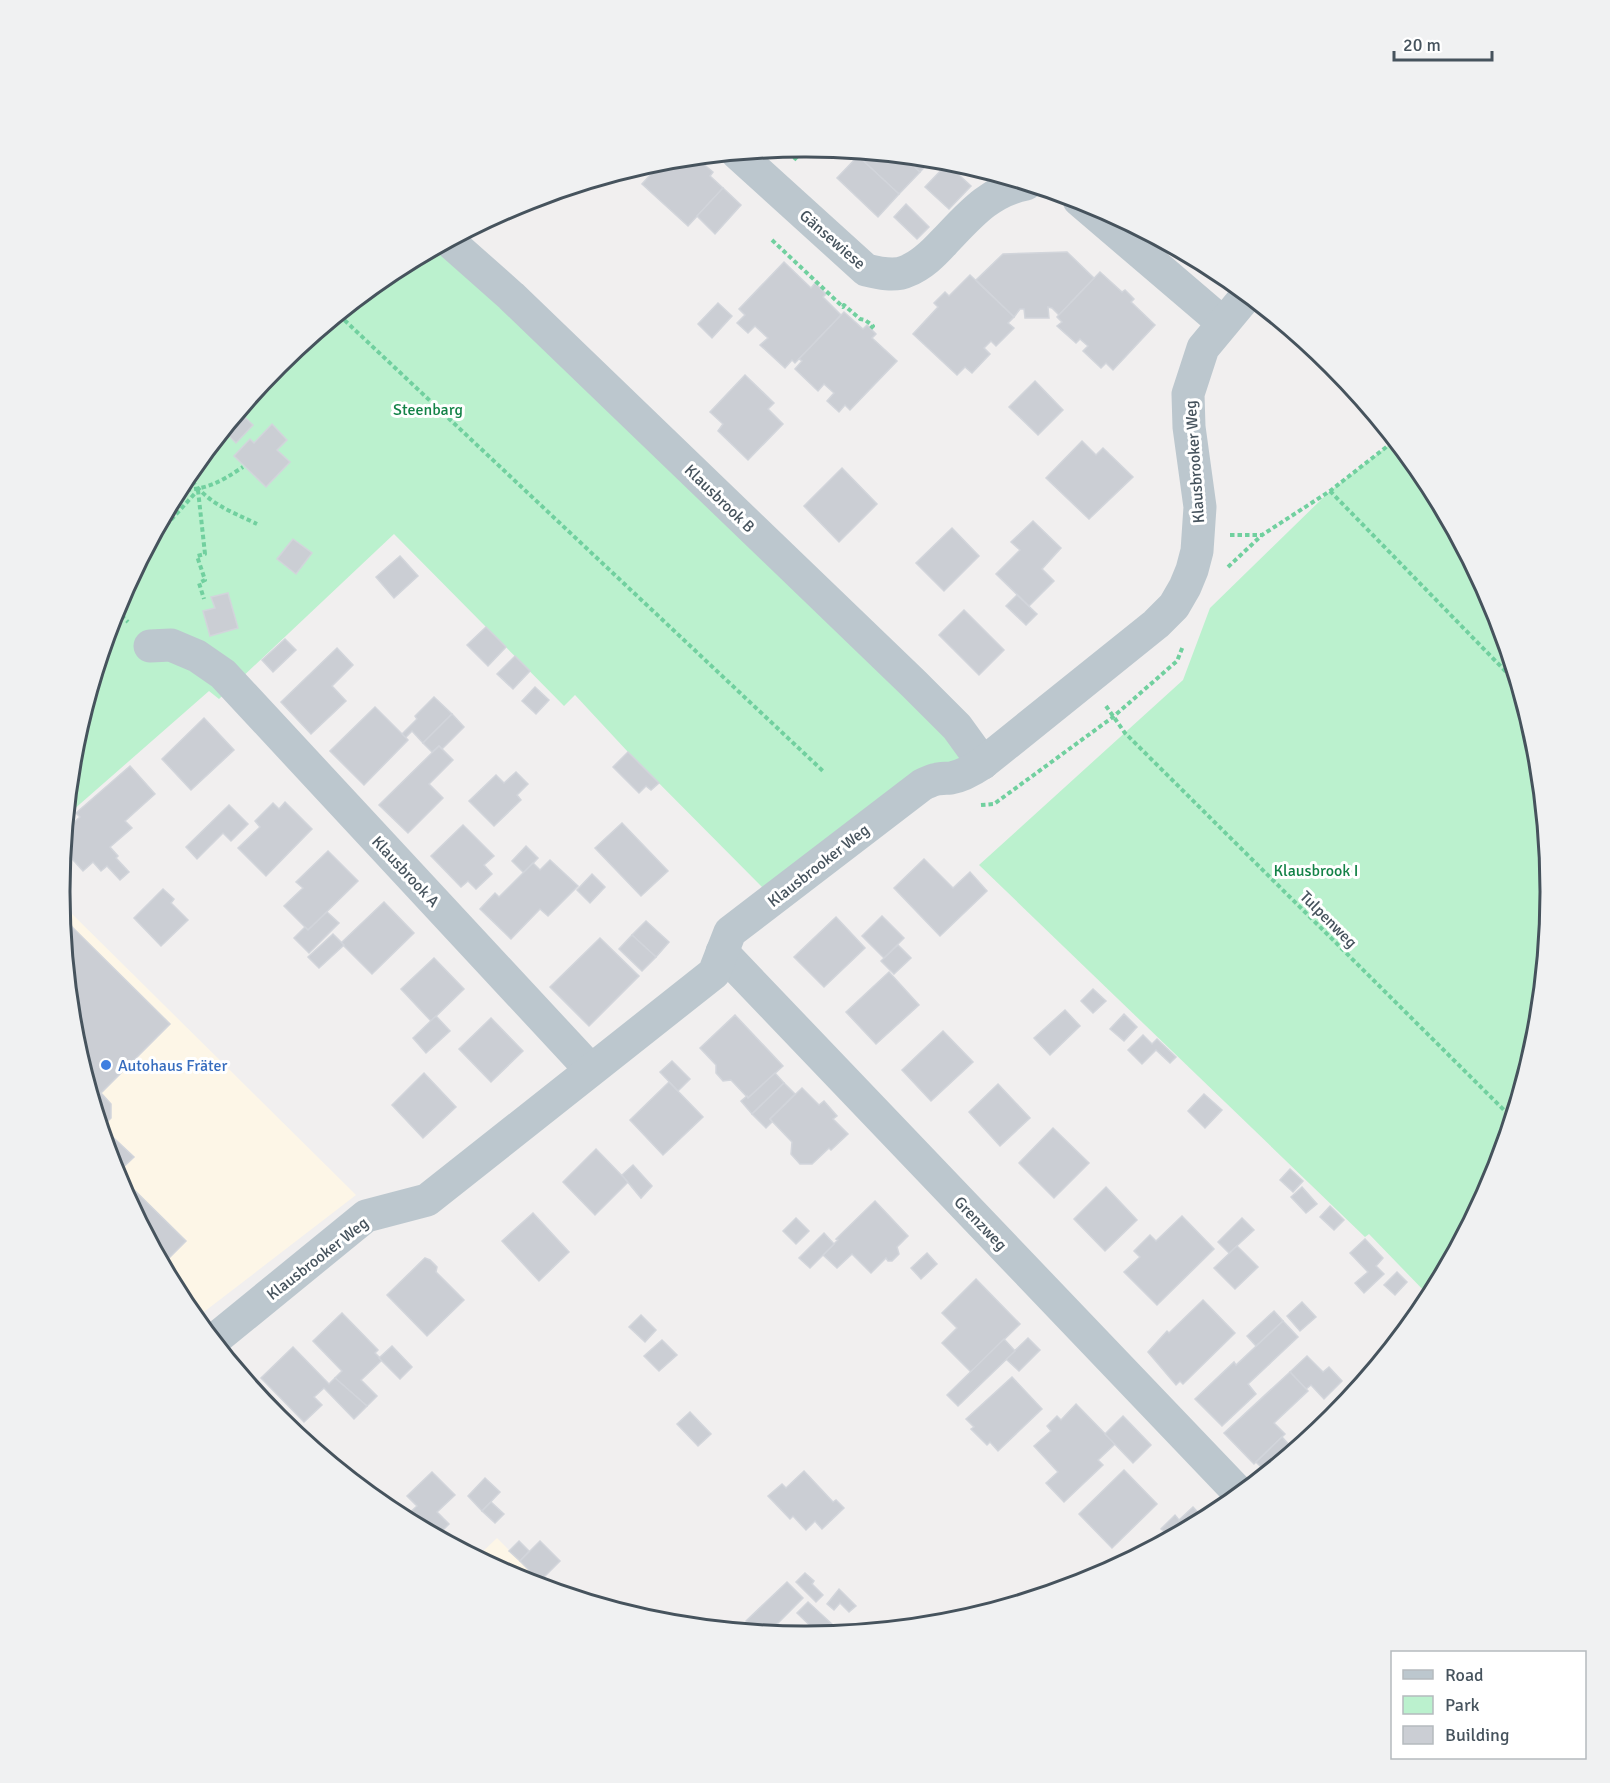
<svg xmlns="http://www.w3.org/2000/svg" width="1610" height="1783" font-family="Signika,sans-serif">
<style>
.commercial{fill:#fdf6e7}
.green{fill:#bbf1ce}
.building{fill:#cbced4;stroke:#d2d5db;stroke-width:1.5}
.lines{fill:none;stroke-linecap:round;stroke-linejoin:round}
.path{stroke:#71d09f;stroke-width:4;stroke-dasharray:4.5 3;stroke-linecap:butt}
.minor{stroke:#bcc7ce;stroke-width:33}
.shop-dot{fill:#3f7fe0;stroke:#fff;stroke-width:2}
.labels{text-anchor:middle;stroke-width:6;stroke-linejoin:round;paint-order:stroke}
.street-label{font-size:16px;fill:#46535d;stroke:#fff}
.park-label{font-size:16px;fill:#138247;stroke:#fff}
.shop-label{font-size:16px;fill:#366cbe;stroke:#fff;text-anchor:start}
.rim{fill:none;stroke:#46535d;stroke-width:3}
</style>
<rect width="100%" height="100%" fill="#f1efef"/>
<g class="commercial">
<polygon points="61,903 356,1195 196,1318 185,1305 117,1176 74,1037"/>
<polygon points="497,1538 547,1588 520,1580 477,1557"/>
</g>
<g class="green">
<polygon points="442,245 978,762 774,899 628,752 575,695 564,706 394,534 219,699 209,691 72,811 68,808 74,746 117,606 186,477 278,364 391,272"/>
<polygon points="1394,441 1425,478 1493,607 1536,746 1550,892 1536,1037 1493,1177 1429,1296 1369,1234 1365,1237 979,865 1183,680 1210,608 1330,491"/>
</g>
<g class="building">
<polygon points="861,152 903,156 920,172 899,194 858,156"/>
<polygon points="858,156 899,194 878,217 837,178"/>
<polygon points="903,156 932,159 920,172"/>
<polygon points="695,157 713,172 710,176 723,188 688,226 642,184 664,160 689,158 692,161"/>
<polygon points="947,164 971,186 949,209 925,187"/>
<polygon points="723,188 741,205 715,234 697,216"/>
<polygon points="906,204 929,227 917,239 894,217"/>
<polygon points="1067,252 1094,278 1059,315 1052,308 1048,307 1049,318 1025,318 1024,309 1020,309 1014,317 976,280 1003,254"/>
<polygon points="784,262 811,288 815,283 826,294 823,297 841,315 795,363 792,360 785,368 760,345 768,338 755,326 748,333 737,323 745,315 739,309"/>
<polygon points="1100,272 1122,292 1125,290 1134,299 1131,302 1155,325 1113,370 1106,363 1101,368 1083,351 1088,346 1080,339 1076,343 1057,326 1062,322 1057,317"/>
<polygon points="970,275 1014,317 1008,323 1014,328 996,346 991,341 984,348 990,354 972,373 965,367 957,375 913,334 938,307 934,303 945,292 949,296"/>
<polygon points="718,303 732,316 712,338 698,324"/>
<polygon points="844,312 863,329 867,325 876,334 872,338 897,361 850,410 845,405 839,412 827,401 834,393 824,384 818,391 795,369 802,361 799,359"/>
<polygon points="745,375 774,403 768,409 783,424 748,460 718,431 723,424 710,412"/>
<polygon points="1035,381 1063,410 1038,435 1009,407"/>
<polygon points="239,412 253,425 236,443 224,431"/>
<polygon points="272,424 287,440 277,450 290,462 266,487 234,456 250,439 254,443"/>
<polygon points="1082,441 1096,455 1103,448 1133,477 1089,519 1046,478"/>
<polygon points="842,468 877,504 839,542 804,506"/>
<polygon points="1033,521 1061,548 1042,569 1054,581 1029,606 996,574 1020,550 1011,542"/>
<polygon points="952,528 979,556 944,591 916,563"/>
<polygon points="293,539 312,553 296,574 277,559"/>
<polygon points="400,556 418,576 394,598 376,577"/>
<polygon points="228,593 238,628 210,636 203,611 215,608 211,597"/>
<polygon points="1017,595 1037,614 1026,625 1006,606"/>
<polygon points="964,610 1004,650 979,675 939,635"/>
<polygon points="486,627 506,647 488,666 467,645"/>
<polygon points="285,639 296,650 273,672 262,660"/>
<polygon points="337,648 353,665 332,686 346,701 311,734 281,702"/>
<polygon points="515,656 530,671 513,689 497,674"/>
<polygon points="535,687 549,700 536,714 522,701"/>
<polygon points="434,697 452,714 423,743 412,731 405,738 402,734 417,719 415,716"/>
<polygon points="375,707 408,740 364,785 330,751"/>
<polygon points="452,714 464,727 442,749 439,746 432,752 423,743"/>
<polygon points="204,718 234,750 191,790 162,759"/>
<polygon points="439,746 453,760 429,784 443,798 408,833 379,805"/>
<polygon points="628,752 659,783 651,790 646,786 639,793 613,767"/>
<polygon points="130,766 155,794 125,821 132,828 110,847 118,856 116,858 129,872 120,880 107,866 101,871 93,862 83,871 64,850 66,829 80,817 76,813"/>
<polygon points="516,772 528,784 517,795 521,800 494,826 469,801 496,775 504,783"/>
<polygon points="285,802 312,829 266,876 238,848 260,827 255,821 273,803 279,809"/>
<polygon points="229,805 248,824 231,841 223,833 197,859 186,847"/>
<polygon points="622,823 668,871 641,896 595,848"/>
<polygon points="463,825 494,856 484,865 492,874 476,889 468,881 461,887 431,856"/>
<polygon points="526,846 538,858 524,873 512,861"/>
<polygon points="328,851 358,881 308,930 284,906 303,888 296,882"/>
<polygon points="924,859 953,888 970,872 987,891 940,936 894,888"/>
<polygon points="550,860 578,886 548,916 540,909 511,939 480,909 495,893 499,897 533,863 540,870"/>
<polygon points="592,874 605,887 590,903 577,890"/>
<polygon points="163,889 174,899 171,903 188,920 161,946 134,918"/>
<polygon points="384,902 414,933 372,974 341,943"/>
<polygon points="327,912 339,923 309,953 294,938 305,927 308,930"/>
<polygon points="882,916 904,938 884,958 862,936"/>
<polygon points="836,917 865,948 824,987 794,957"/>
<polygon points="63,918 170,1024 101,1093 111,1104 111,1118 102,1127 134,1157 117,1173 186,1241 163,1264 117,1176 74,1037"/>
<polygon points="646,921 669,942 656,957 632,935"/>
<polygon points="333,934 344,945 319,968 308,957"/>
<polygon points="632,935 656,957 642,971 619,949"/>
<polygon points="600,938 639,976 589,1026 550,987"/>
<polygon points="898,945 911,958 894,974 881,961"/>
<polygon points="434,958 464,989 431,1021 401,989"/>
<polygon points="889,972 919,1005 876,1044 846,1012"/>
<polygon points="1093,989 1106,1001 1093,1013 1081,1001"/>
<polygon points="1065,1010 1080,1026 1050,1055 1034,1038"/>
<polygon points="1124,1014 1137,1027 1124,1041 1110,1029"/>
<polygon points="735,1015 783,1066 748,1098 731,1080 723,1081 716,1073 716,1065 700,1048"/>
<polygon points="436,1016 450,1031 426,1053 413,1038"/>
<polygon points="491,1018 523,1051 491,1082 459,1049"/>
<polygon points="943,1031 973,1062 931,1101 902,1070"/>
<polygon points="1143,1035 1152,1044 1157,1039 1176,1057 1170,1063 1156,1050 1142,1064 1128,1050"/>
<polygon points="672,1061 690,1079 678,1091 660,1072"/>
<polygon points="424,1073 456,1107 423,1138 392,1105"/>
<polygon points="775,1073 784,1083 752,1114 741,1101 747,1096 748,1098"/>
<polygon points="669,1082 703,1117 663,1155 630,1120"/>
<polygon points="784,1083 795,1094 770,1119 772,1122 766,1128 752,1114"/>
<polygon points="998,1084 1030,1118 1000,1146 969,1112"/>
<polygon points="802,1088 819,1105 824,1101 837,1116 833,1119 848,1134 831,1150 829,1148 812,1164 800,1164 791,1154 792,1142 770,1119"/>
<polygon points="1204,1094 1222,1110 1205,1128 1188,1111"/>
<polygon points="1053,1128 1089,1163 1054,1198 1019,1163"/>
<polygon points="596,1149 628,1182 595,1215 563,1182"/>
<polygon points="633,1165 652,1186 641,1198 622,1175"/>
<polygon points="1290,1169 1303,1181 1293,1192 1280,1180"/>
<polygon points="1106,1187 1137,1220 1105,1251 1074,1219"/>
<polygon points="1302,1187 1317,1204 1306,1213 1291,1197"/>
<polygon points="875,1201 908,1236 897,1247 899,1254 892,1261 888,1261 886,1258 871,1273 852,1254 837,1268 823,1255 838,1240 836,1239"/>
<polygon points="1330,1206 1344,1220 1334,1230 1320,1217"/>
<polygon points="533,1213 569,1252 539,1281 502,1241"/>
<polygon points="1182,1216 1214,1249 1157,1305 1124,1272 1140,1257 1134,1251 1150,1235 1156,1241"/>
<polygon points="796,1218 809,1231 796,1244 783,1231"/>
<polygon points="1242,1218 1254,1230 1229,1253 1218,1242"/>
<polygon points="824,1233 834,1244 810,1268 799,1258"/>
<polygon points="1365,1239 1383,1258 1376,1266 1384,1274 1364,1293 1355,1283 1368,1272 1350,1253"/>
<polygon points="1237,1246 1258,1267 1235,1289 1214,1268"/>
<polygon points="927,1253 937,1264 921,1279 911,1268"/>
<polygon points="425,1258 430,1260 437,1267 436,1272 464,1300 427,1336 387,1295"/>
<polygon points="1397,1272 1407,1282 1395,1295 1384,1285"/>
<polygon points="976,1279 1020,1324 971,1372 942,1343 957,1328 942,1313"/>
<polygon points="1203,1300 1235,1333 1183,1384 1180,1381 1176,1385 1148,1352 1167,1331 1169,1333"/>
<polygon points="1302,1302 1316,1317 1300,1331 1287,1316"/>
<polygon points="1274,1311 1283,1321 1256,1346 1247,1336"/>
<polygon points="342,1313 378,1350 375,1353 382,1360 361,1380 377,1396 367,1406 335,1378 342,1371 313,1341"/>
<polygon points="641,1315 656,1330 645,1342 629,1327"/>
<polygon points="1283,1321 1298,1337 1248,1384 1256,1394 1222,1426 1195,1399 1234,1362 1236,1365"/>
<polygon points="1028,1338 1040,1350 1019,1371 1006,1359"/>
<polygon points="1004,1339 1015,1351 958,1406 947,1395"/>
<polygon points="662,1340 677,1355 659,1371 644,1356"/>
<polygon points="392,1346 412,1367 400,1379 379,1358"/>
<polygon points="293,1347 329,1384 335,1378 367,1406 354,1419 324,1388 314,1397 322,1405 304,1422 261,1378"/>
<polygon points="1307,1356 1323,1372 1329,1367 1342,1381 1324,1399 1311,1385 1306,1389 1290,1372"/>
<polygon points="1290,1372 1308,1391 1274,1423 1285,1434 1254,1464 1224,1433"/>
<polygon points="1012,1377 1042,1409 998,1451 990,1442 987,1445 971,1429 974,1427 966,1419"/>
<polygon points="1076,1404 1115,1444 1098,1460 1103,1465 1064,1502 1046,1483 1058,1472 1034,1446 1051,1431 1047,1426 1057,1416 1061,1420"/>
<polygon points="690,1412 711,1434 698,1446 677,1424"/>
<polygon points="1123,1416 1151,1445 1133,1463 1105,1434"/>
<polygon points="1282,1437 1292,1448 1266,1472 1256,1462"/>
<polygon points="312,1438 334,1460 332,1462 308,1442"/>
<polygon points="1124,1470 1157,1504 1112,1548 1079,1514"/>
<polygon points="804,1471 833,1502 836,1500 844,1508 822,1529 815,1521 806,1530 793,1516 790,1519 768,1496 782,1484 786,1488"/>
<polygon points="432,1472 455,1495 437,1512 449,1524 437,1536 404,1518 417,1506 407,1496"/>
<polygon points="485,1478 500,1492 482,1511 468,1496"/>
<polygon points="491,1502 504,1514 495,1523 482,1511"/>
<polygon points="1193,1507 1204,1519 1161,1542 1159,1540 1166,1533 1161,1529 1175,1515 1179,1520"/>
<polygon points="519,1541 529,1551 520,1561 509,1551"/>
<polygon points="540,1541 560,1561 540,1581 520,1561"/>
<polygon points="805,1573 814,1581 812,1584 823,1595 816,1602 796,1582"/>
<polygon points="787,1582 803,1598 768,1633 756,1632 746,1621"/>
<polygon points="839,1589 856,1606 849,1612 840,1603 834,1610 827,1604"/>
<polygon points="808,1602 834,1626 826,1634 820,1635 797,1613"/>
</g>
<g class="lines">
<g class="path">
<polyline points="794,160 806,147"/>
<polyline points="772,240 843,307 844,305 860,319 865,320 873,326 870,329"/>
<polyline points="339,315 824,772"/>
<polyline points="1272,318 1367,408"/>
<path d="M188,475c18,28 40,35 69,49"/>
<path d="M179,490c28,0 41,-8 64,-23"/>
<polyline points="198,490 205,554 197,556 205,580 199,583 204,599"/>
<polyline points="1330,491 1516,682"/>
<polyline points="1230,535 1262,535 1330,491 1394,441"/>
<polyline points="151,542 198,490"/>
<polyline points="1228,567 1262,535"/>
<polyline points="116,610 128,622"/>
<polyline points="1106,706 1125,733 1511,1117"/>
<polyline points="981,805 994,804 1113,717 1177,661 1183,646"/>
</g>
<g class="minor">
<path d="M737,153l129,117c12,3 29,7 41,1 15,-6 26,-17 37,-29 25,-26 45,-51 82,-58"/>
<polyline points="1079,200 1223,323"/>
<polyline points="449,241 511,296 914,684 957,727 983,763"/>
<polyline points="150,646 171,645 197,656 223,674 590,1069"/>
<polyline points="722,952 1240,1494"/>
<path d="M214,1340l152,-124 61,-16 287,-227 16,-41 192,-147c14,-7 15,-6 29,-7 12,-2 23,-9 32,-15l173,-139 18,-18 11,-19 7,-17 5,-19 3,-44 -11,-80 -1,-33 15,-46 44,-53"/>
</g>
</g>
<circle class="shop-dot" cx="106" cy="1065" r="6"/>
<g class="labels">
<g class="street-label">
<text transform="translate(833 239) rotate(41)" y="6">Gänsewiese</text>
<text transform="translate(1194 462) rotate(-94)" y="6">Klausbrooker Weg</text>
<text transform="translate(720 498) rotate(44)" y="6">Klausbrook B</text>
<text transform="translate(818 865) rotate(-38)" y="6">Klausbrooker Weg</text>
<text transform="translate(406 871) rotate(47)" y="6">Klausbrook A</text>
<text transform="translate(1329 919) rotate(45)" y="6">Tulpenweg</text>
<text transform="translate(981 1223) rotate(46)" y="6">Grenzweg</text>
<text transform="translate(317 1258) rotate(-38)" y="6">Klausbrooker Weg</text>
</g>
<g class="park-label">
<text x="428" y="415">Steenbarg</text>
<text x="1316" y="876">Klausbrook I</text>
</g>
<g class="shop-label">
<text x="118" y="1071">Autohaus Fräter</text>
</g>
</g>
<path d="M0 0H1610V1783H0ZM804 157H806A734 734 0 0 1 1540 891V892A734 734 0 0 1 806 1626H804A734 734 0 0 1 70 892V891A734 734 0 0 1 804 157Z" fill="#f0f1f2" fill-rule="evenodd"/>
<path class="rim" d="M804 157H806A734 734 0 0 1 1540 891V892A734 734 0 0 1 806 1626H804A734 734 0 0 1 70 892V891A734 734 0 0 1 804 157Z"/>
<rect x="1391" y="1651" width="195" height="108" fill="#ffffff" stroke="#b5babe" stroke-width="1.5"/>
<rect x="1403" y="1670" width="30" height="9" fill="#bcc7ce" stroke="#b5babe" stroke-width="1.5"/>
<text x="1445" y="1681" font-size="18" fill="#46535d">Road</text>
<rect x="1403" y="1696" width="30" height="18" fill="#bbf1ce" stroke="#b5babe" stroke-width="1.5"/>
<text x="1445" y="1711" font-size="18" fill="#46535d">Park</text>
<rect x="1403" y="1726" width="30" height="18" fill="#cbced4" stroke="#b5babe" stroke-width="1.5"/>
<text x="1445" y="1741" font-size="18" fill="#46535d">Building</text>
<path d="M1394 51v9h98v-9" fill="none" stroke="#46535d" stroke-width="3"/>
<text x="1403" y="51" font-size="18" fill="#46535d" stroke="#ffffff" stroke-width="4.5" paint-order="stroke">20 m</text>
</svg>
